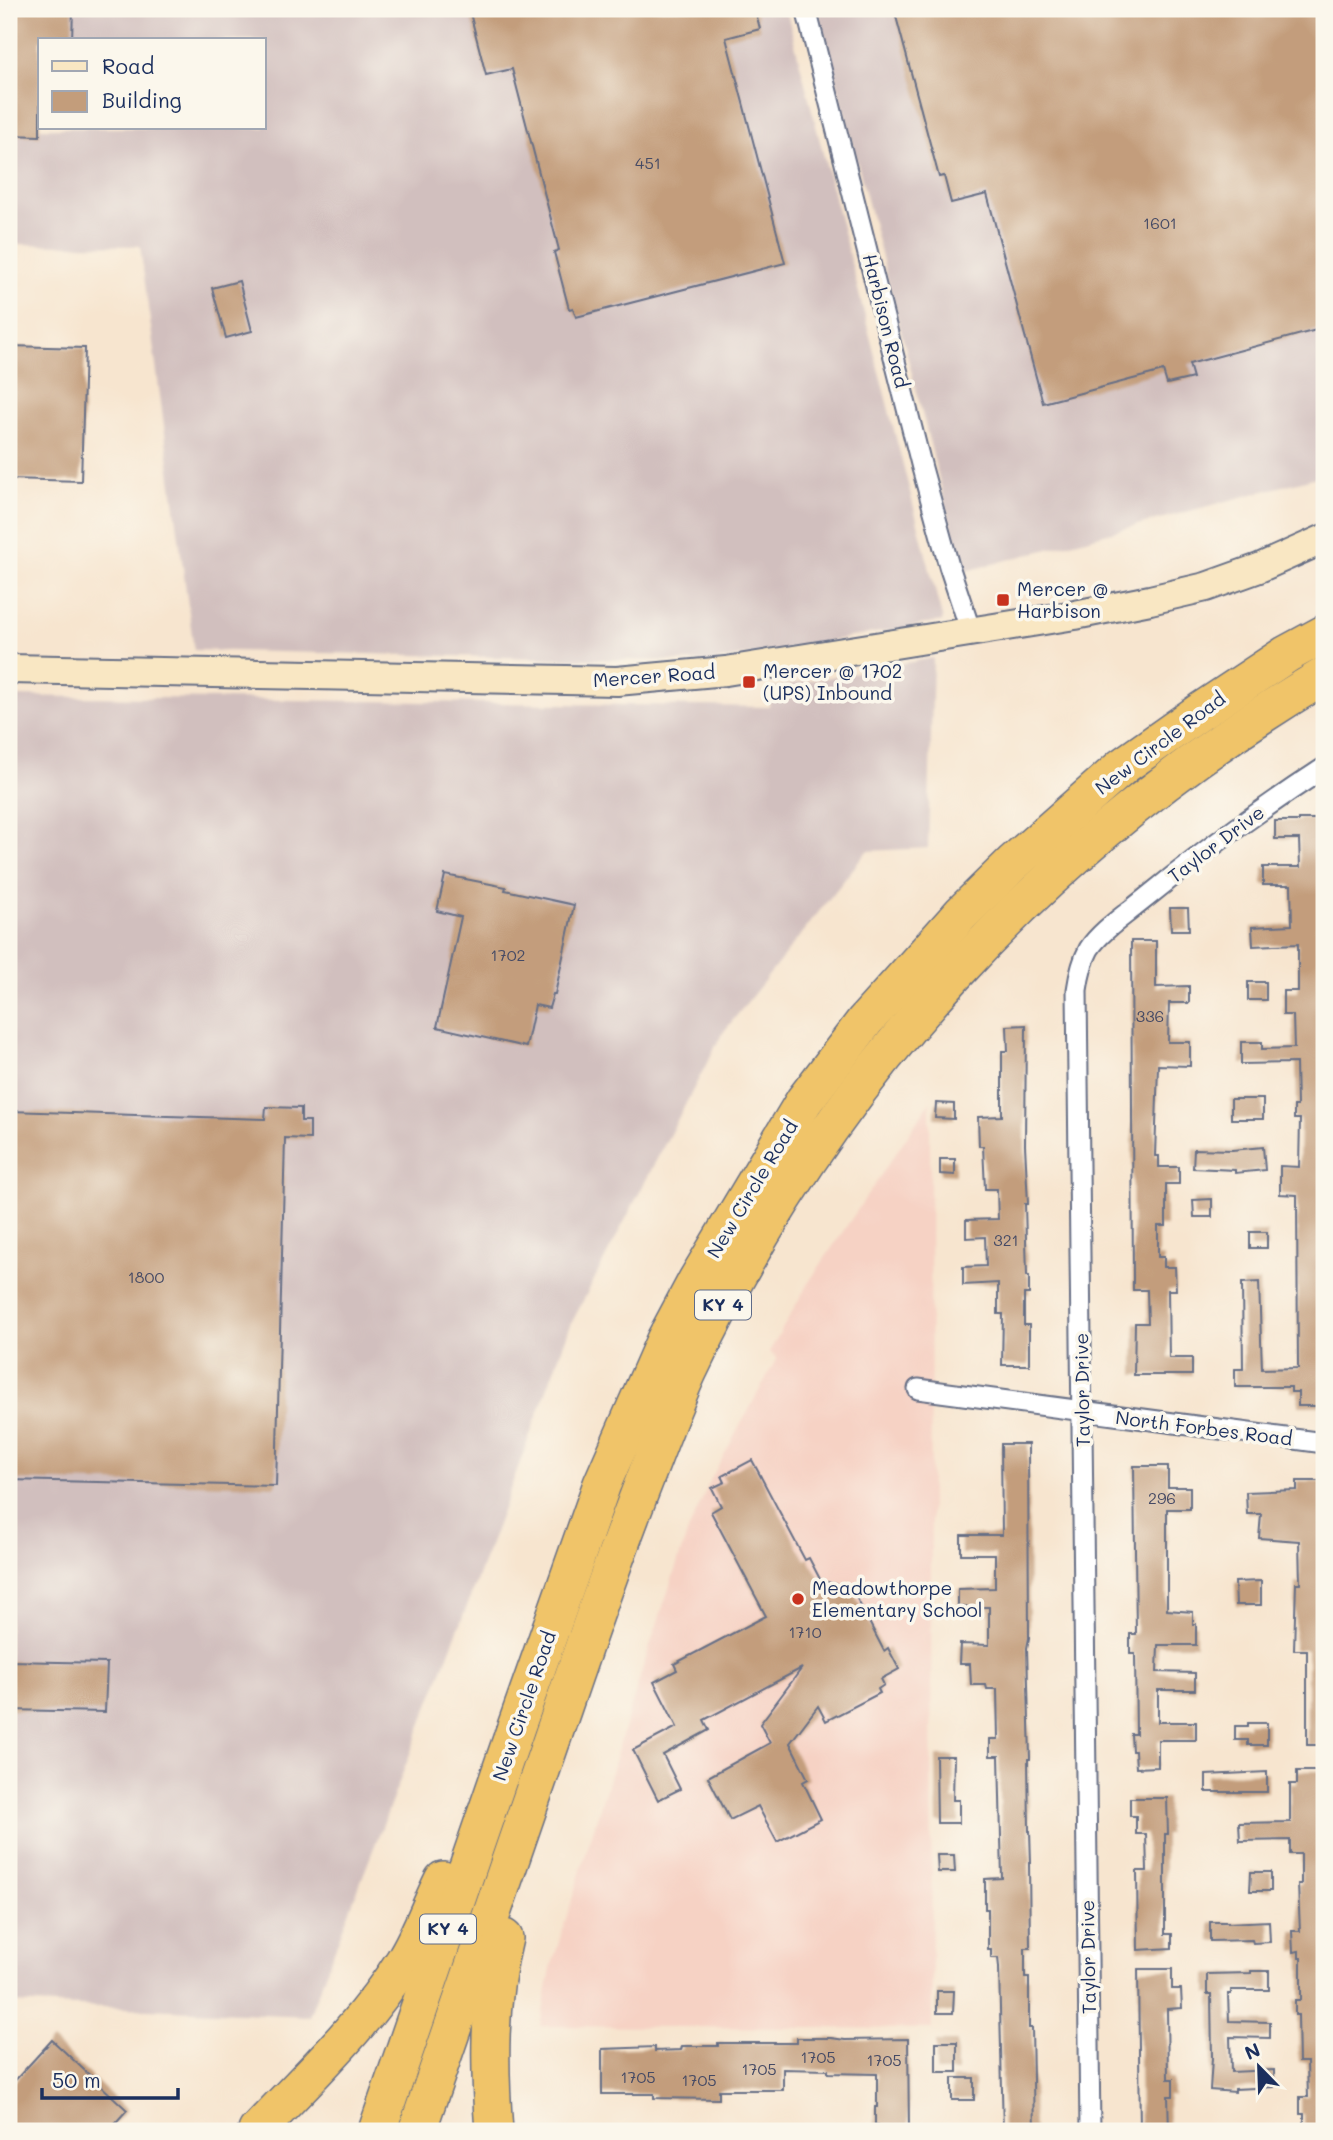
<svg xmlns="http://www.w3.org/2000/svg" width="1333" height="2140" font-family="Mali,sans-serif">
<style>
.built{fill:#f6d2c4}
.industrial{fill:#d1bfbe;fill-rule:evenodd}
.building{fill:#c39d7b}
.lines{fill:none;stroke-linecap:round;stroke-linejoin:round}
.street-casing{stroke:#686f86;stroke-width:23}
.secondary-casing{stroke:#686f86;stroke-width:32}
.highway-casing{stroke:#686f86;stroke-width:40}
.street{stroke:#fff;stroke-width:19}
.secondary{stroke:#f9e7c3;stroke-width:28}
.highway{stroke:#f0c469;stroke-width:37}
.poi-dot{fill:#c8321e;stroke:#fbf7ec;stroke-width:2.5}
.labels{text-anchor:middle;stroke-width:7;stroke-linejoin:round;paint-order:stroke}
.number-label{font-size:16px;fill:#454a65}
.shield{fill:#fbf7ec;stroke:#5e6b89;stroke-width:2}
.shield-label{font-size:18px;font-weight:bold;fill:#1b2f5e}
.street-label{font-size:19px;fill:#1b2f5e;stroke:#fbf7ec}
.poi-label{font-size:19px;fill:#1b2f5e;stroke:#fbf7ec;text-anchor:start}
</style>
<rect width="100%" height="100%" fill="#fbf7ec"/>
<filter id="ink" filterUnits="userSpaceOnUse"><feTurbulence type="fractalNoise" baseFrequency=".0143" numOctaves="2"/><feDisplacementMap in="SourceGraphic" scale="14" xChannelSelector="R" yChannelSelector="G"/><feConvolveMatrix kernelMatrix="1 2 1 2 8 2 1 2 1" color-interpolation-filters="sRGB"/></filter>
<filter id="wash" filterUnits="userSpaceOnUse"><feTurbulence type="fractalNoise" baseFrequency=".00686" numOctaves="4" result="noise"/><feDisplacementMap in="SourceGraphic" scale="28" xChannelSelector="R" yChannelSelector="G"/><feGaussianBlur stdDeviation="1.57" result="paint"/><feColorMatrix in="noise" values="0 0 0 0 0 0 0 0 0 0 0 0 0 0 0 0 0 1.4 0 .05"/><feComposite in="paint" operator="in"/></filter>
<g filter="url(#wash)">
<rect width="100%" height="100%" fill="#f7e5cf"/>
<polygon class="built" points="930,1102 932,2029 540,2026 551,1968 644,1664 687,1534 711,1479 777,1358 769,1352 809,1282"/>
<g class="industrial">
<path d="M9,9h777l157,612 -234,41 -515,-12 -54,-404 -131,-2zM40,40h224v88h-224z"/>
<polygon points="818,9 1324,9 1324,475 963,572"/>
<polygon points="933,658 928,848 867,851 722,1034 571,1324 467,1606 309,2016 9,2003 9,696 769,707 770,688"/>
</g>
<g id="blocks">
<g class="building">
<polygon points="9,9 73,9 72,40 40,40 40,136 9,135"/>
<polygon points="469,9 755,9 760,29 726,38 785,263 576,317 573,308 569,309 554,252 559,250 512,69 486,75"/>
<polygon points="894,9 1324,9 1324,328 1189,364 1193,378 1167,384 1163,371 1043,403 987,194 951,203 944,176 939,177"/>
<polygon points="239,281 252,331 226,338 212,288"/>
<polygon points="9,346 85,348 81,481 9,479"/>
<polygon points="1299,819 1323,819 1324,826 1322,975 1319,975 1319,1017 1323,1017 1324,1060 1324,1406 1298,1406 1298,1392 1291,1392 1291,1387 1235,1387 1235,1369 1243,1369 1242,1283 1259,1282 1262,1369 1298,1368 1297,1195 1280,1194 1280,1166 1299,1167 1300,1119 1294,1119 1294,1106 1297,1106 1296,1063 1241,1064 1241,1042 1262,1042 1262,1049 1294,1048 1293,1015 1283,1015 1283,991 1298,991 1298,944 1253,946 1252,927 1292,925 1291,885 1263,885 1263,867 1300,867 1299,839 1275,839 1275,821 1299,821"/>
<polygon points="445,875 506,887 505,890 574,905 555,994 553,994 549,1008 535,1005 526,1047 437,1027 461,917 437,911"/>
<polygon points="1170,908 1188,908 1189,930 1171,930"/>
<polygon points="1131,941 1156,941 1156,987 1189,986 1189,1003 1169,1003 1168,1042 1190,1042 1190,1066 1158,1065 1155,1156 1159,1156 1159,1167 1179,1167 1179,1184 1166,1184 1166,1226 1158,1226 1158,1257 1164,1257 1164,1267 1175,1267 1176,1290 1168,1290 1169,1358 1192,1358 1192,1375 1134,1375 1135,1323 1148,1323 1147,1290 1133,1290 1133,1280"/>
<rect x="1248" y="982" width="18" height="18"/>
<polygon points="1026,1025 1025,1145 1028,1204 1025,1204 1027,1276 1029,1276 1029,1294 1024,1294 1024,1325 1029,1325 1029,1365 1002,1365 1003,1314 998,1314 998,1283 963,1285 963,1267 986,1266 985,1237 966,1238 966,1220 998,1219 997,1189 985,1189 983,1146 979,1146 978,1117 1002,1116 1002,1051 1008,1051 1007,1026"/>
<rect x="1231" y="1099" width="32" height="20"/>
<polygon points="936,1103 954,1104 954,1119 935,1118"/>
<polygon points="266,1107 301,1108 301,1121 310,1121 310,1139 285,1138 276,1486 9,1480 9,1339 12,1214 9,1214 9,1111 265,1119"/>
<polygon points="1263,1147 1265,1170 1235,1173 1235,1170 1193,1168 1194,1149 1232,1150"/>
<polygon points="940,1159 955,1159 955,1175 940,1174"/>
<polygon points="1212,1199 1212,1217 1194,1217 1193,1200"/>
<rect x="1250" y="1232" width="17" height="16"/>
<polygon points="1001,1444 1028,1444 1029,1638 1027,1648 1030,1759 1028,1759 1029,1831 1030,1831 1031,1863 1029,1863 1030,1948 1025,1948 1025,1978 1029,1978 1029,2028 1032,2028 1034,2131 1003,2131 999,1967 998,1958 991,1958 991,1950 988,1950 988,1909 985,1909 985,1879 1002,1878 999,1756 990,1756 990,1739 998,1739 997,1689 987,1689 986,1685 971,1685 970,1664 959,1664 960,1644 989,1645 989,1607 958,1607 958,1589 995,1588 995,1554 961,1554 961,1535 1002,1535"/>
<polygon points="752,1460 805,1560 809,1558 821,1581 851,1587 884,1651 888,1648 899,1669 881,1679 884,1685 878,1689 880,1693 826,1721 818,1706 790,1743 808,1779 803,1782 821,1819 777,1842 758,1806 730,1820 708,1777 770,1743 760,1724 802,1668 704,1720 709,1730 663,1755 680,1789 658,1800 633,1750 677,1727 654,1682 677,1670 674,1664 766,1616 711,1512 721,1506 712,1488 725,1482 722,1476"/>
<polygon points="1134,1466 1168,1466 1168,1487 1190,1487 1190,1509 1167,1509 1167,1610 1193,1612 1193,1624 1196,1624 1196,1645 1158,1645 1157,1672 1195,1673 1195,1690 1158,1690 1158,1722 1196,1722 1196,1740 1158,1740 1158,1767 1136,1768 1135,1751 1132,1751 1131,1734 1136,1734 1135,1654 1130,1654 1130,1634 1136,1634"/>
<polygon points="1297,1481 1323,1481 1324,1745 1307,1745 1307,1650 1294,1650 1296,1583 1300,1583 1299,1541 1259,1538 1261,1514 1247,1514 1246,1492 1297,1490"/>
<polygon points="1261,1581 1261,1605 1236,1605 1235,1582"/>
<polygon points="9,1661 107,1663 105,1712 9,1710"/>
<polygon points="1248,1723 1267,1723 1267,1745 1248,1745 1248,1740 1235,1740 1235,1726 1248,1726"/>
<polygon points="936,1756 954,1756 953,1800 959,1800 959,1823 937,1823"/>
<polygon points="1297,1771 1324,1771 1324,2131 1304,2131 1304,2114 1300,2114 1300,2097 1308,2097 1307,2062 1299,2062 1298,2015 1295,2015 1295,2000 1301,2000 1301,1958 1299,1958 1299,1951 1293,1952 1292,1931 1300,1931 1298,1884 1301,1884 1301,1854 1290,1854 1290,1840 1240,1841 1239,1823 1290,1822 1290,1784 1297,1784"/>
<polygon points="1267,1772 1267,1792 1206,1792 1206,1775"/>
<polygon points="1130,1798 1167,1798 1168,1834 1165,1834 1165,1934 1172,1934 1172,1948 1138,1950 1137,1871 1147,1871 1146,1834 1136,1834 1136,1816 1130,1816"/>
<polygon points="937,1855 954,1855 955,1872 938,1872"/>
<polygon points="1251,1872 1271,1872 1271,1891 1250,1891"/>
<polygon points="1269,1921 1270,1942 1253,1943 1252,1940 1210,1941 1210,1922 1228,1922 1228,1923"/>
<polygon points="1138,1969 1172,1969 1172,1989 1181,1989 1182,2008 1167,2009 1168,2079 1173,2079 1173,2096 1168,2096 1169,2131 1140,2131"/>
<polygon points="1251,1971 1269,1971 1269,1990 1231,1990 1231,1994 1228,1994 1229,2021 1270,2022 1270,2038 1230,2037 1231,2072 1274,2070 1274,2087 1235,2089 1235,2092 1210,2090 1212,2058 1211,1994 1207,1994 1207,1974 1251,1973"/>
<polygon points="937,1991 954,1991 953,2013 937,2013"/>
<polygon points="797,2038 831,2038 845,2040 908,2039 909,2131 878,2131 878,2125 875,2125 875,2107 877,2107 877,2074 828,2073 828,2070 783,2069 783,2090 719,2090 719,2099 654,2098 654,2094 602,2094 602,2049 655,2047 655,2051 681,2050 682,2046 718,2046 718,2043 797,2043"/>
<polygon points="52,2040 127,2110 108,2131 9,2131 9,2087"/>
<rect x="936" y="2042" width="21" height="30"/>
<rect x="952" y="2078" width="22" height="22"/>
</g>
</g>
</g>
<g filter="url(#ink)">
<use href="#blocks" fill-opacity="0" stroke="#686f86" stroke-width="2"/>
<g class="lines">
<g class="street-casing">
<g id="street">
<polyline points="806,9 922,468 949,566 971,632"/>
<polyline points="918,1389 1324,1443"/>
<path d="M1090,2131l-13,-1141c2,-14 5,-28 12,-41 11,-17 32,-31 48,-44 60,-49 122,-95 187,-137"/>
</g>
</g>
<g class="secondary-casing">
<polyline id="secondary" points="9,669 617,681 726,671 1075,615 1150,600 1206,587 1259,568 1324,539"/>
</g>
<g class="highway-casing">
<g id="highway">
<path d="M257,2131c51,-54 107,-106 147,-170 16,-25 26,-55 39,-81"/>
<polyline points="377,2131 516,1727 602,1484 665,1340 697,1280 804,1101 865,1021 961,914 1013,863 1123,766 1201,711 1287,654 1324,634"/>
<path d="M417,2131c49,-142 98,-285 147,-427 26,-76 52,-151 81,-225 14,-36 27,-72 43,-107 139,-294 357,-531 636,-696"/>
<path d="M494,2131c-5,-65 -6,-130 10,-193"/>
</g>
</g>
<use href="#street" class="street"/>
<use href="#secondary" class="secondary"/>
<use href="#highway" class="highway"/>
</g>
</g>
<g class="poi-dot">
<rect x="996" y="593" width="14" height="14" rx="3.5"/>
<rect x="742" y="675" width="14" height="14" rx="3.5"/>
<circle cx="798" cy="1599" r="7"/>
</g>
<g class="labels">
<g class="number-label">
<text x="648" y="169">451</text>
<text x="1160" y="229">1601</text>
<text x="508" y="961">1702</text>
<text x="1150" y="1022">336</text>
<text x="1006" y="1246">321</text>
<text x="146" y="1283">1800</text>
<text x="1162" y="1504">296</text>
<text x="805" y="1638">1710</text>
<text x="818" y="2063">1705</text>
<text x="884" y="2066">1705</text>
<text x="759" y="2075">1705</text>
<text x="638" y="2083">1705</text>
<text x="699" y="2086">1705</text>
</g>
<g class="shield">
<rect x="695" y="1290.5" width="56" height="29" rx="5"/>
<rect x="420" y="1914.5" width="56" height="29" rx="5"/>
</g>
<g class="shield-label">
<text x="723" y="1311">KY 4</text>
<text x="448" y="1935">KY 4</text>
</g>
<g class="street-label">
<text transform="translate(886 321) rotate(76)" y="7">Harbison Road</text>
<text transform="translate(654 676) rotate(-4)" y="7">Mercer Road</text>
<text transform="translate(1160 743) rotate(-37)" y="7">New Circle Road</text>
<text transform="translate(1216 844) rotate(-37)" y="7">Taylor Drive</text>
<text transform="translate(752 1189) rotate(-59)" y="7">New Circle Road</text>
<text transform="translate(1082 1390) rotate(-91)" y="7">Taylor Drive</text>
<text transform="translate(1204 1428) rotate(7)" y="7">North Forbes Road</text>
<text transform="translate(524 1706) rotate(-71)" y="7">New Circle Road</text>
<text transform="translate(1088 1957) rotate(-91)" y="7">Taylor Drive</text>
</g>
<g class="poi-label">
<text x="1017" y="596">Mercer @<tspan x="1017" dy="22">Harbison</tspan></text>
<text x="763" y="678">Mercer @ 1702<tspan x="763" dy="22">(UPS) Inbound</tspan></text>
<text x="812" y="1595">Meadowthorpe<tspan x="812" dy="22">Elementary School</tspan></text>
</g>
</g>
<rect width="1333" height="2140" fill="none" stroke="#fbf7ec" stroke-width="35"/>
<rect x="38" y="38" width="228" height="91" fill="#fbf7ec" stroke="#a1a7b3" stroke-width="2"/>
<rect x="52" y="61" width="35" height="10" fill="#f9e7c3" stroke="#a1a7b3" stroke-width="2"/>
<text x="102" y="74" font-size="21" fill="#1b2f5e">Road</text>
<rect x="52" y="91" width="35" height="21" fill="#c39d7b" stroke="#a1a7b3" stroke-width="2"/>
<text x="102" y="108" font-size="21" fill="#1b2f5e">Building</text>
<g transform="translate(1259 2067) rotate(337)" stroke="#fbf7ec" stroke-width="5" paint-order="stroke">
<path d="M0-5L12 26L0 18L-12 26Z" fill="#1b2f5e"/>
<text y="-10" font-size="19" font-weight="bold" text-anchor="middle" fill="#1b2f5e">N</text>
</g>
<path d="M42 2088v10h136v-10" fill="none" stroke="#1b2f5e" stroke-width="3.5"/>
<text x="52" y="2088" font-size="21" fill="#1b2f5e" stroke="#fbf7ec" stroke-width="5" paint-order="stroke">50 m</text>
</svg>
